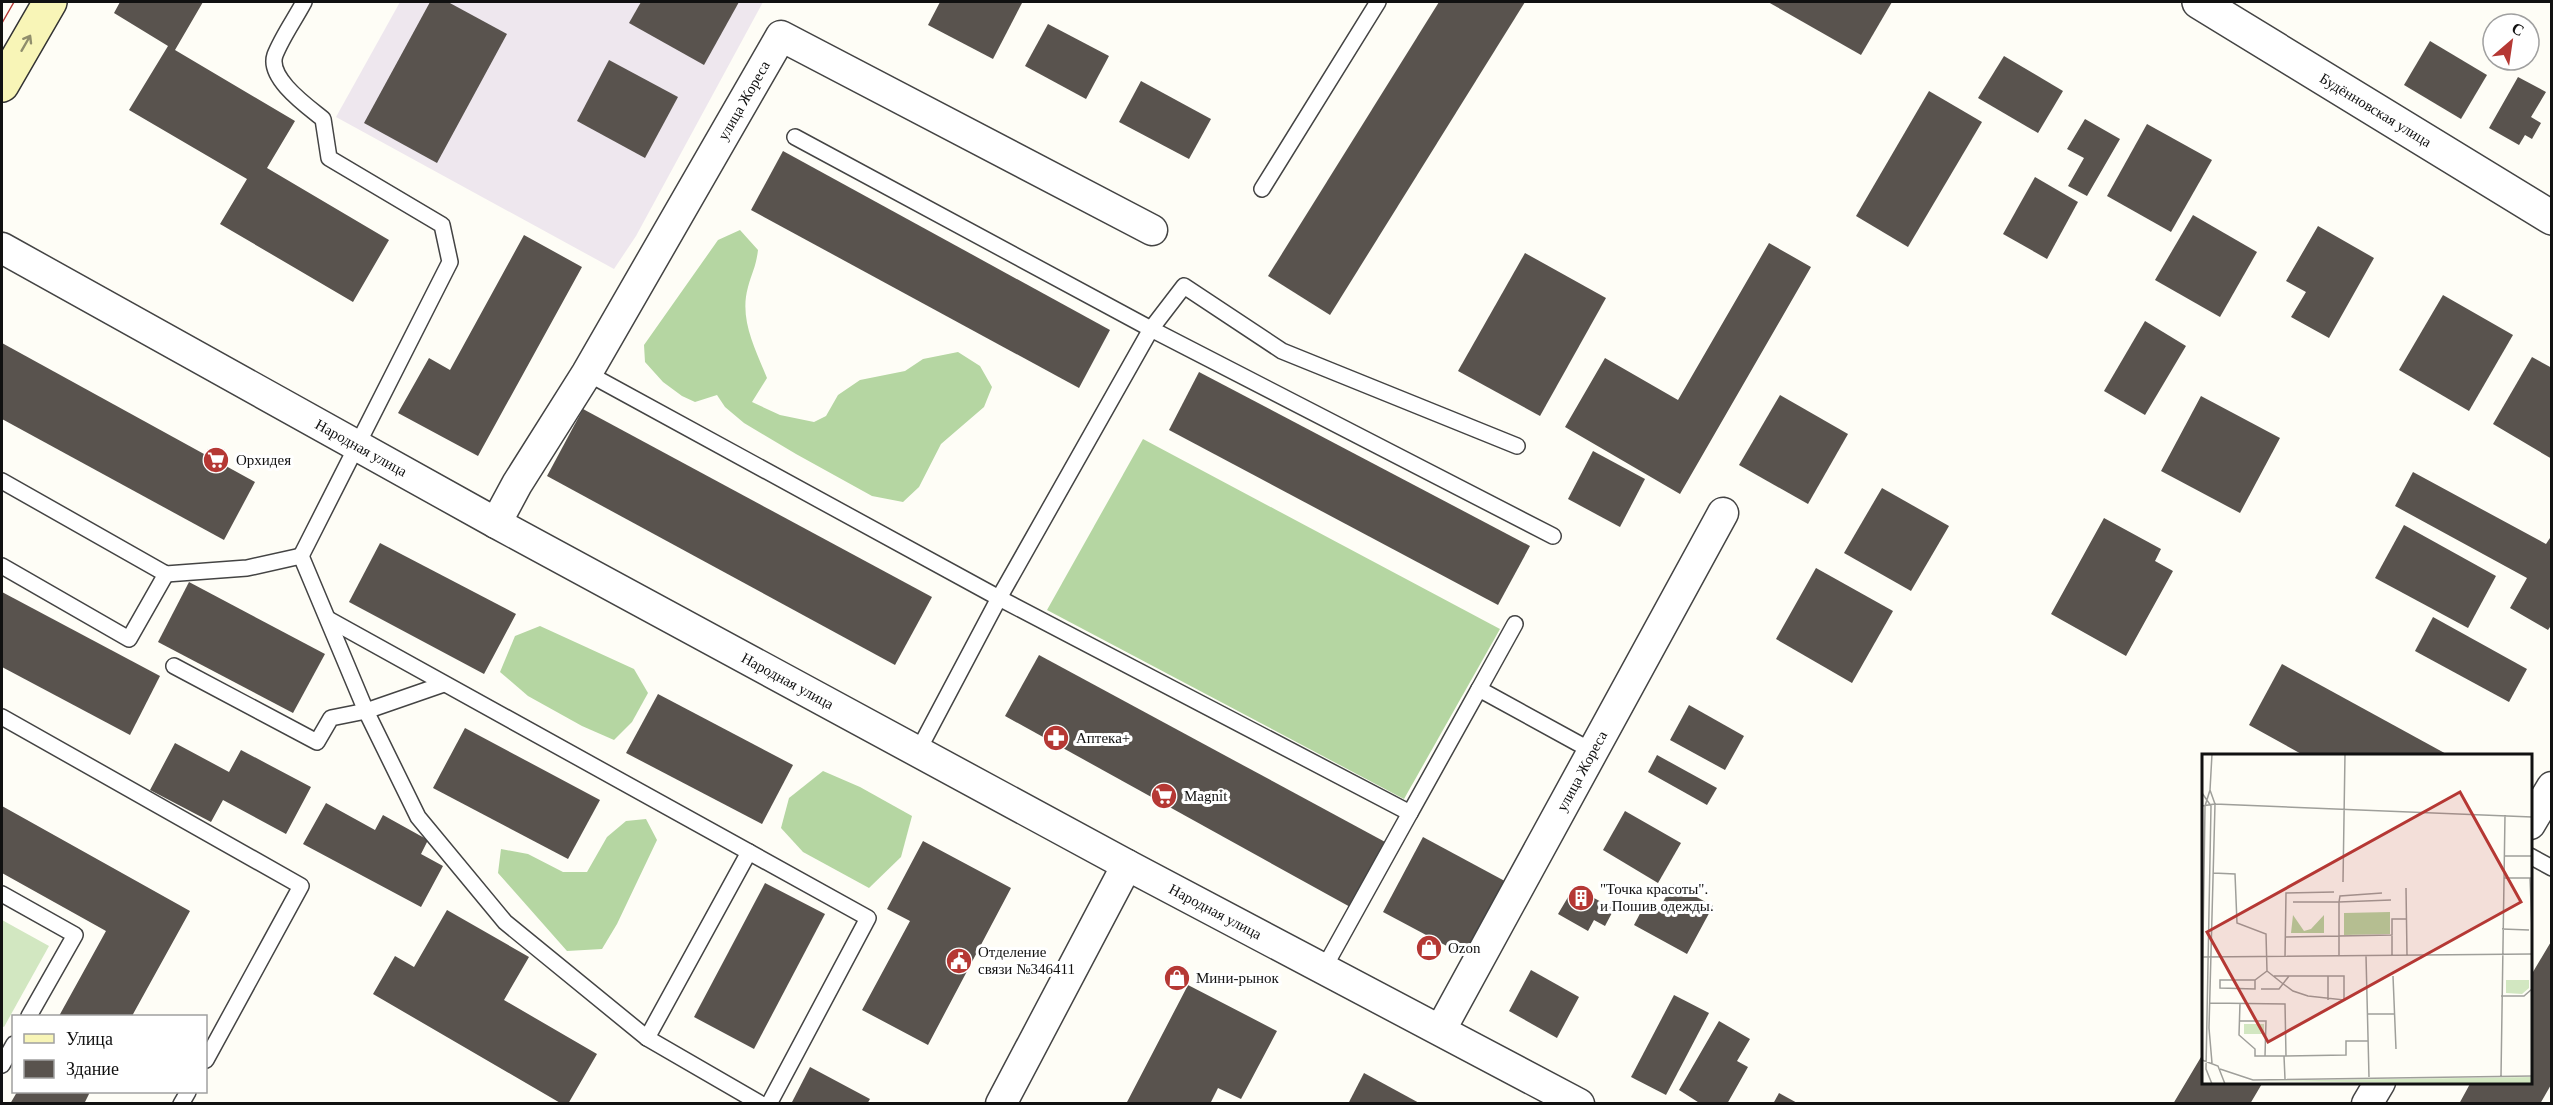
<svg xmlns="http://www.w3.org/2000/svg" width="2553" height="1105" font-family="'Times New Roman',serif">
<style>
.industrial{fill:#eee7ee}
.green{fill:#d2e7c1}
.forest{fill:#b5d6a2}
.building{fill:#59534e}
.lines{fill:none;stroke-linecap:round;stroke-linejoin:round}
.service-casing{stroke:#444;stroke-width:18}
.minor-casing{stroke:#444;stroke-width:33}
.tertiary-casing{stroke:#444;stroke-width:36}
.secondary-casing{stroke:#333;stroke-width:36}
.service{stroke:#fff;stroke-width:15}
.minor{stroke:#fff;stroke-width:30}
.tertiary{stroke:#fff;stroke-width:33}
.secondary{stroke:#f8f5b7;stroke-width:33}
.tram{stroke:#b53834;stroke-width:1.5}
.oneway{stroke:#908e6c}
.labels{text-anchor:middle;stroke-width:6;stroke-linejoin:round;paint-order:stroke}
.street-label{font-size:15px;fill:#111;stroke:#fff}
.poi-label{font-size:15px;fill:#111;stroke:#fff;text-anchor:start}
.inset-road{fill:none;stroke:#9f9f9a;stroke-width:1.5}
.view{fill:#b53834;fill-opacity:0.15;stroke:#b53834;stroke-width:3}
.inset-edge{fill:none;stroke:#111;stroke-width:3}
</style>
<rect width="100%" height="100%" fill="#fefdf6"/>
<polygon class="industrial" points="400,2 763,2 636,236 614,269 336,117"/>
<polygon class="green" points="2,920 49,946 4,1027 2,1026"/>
<g class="forest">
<path d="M740,230l18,20c-2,17 -6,22 -10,37 -9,32 7,61 19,91l-15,24 28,13 34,7 12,-6 12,-21 22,-15 45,-9 18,-12 35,-7 22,14 12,21 -8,20 -43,37 -22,43 -16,15 -31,-6 -76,-42 -52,-31 -19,-16 -8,-12 -22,7 -13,-6 -19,-14 -18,-20 -1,-17 74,-105z"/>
<polygon points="1143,439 1500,629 1404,799 1047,610"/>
<polygon points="540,626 634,669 648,693 632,722 614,740 582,726 528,696 500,672 515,636"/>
<polygon points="823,771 860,787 912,816 901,857 869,888 803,852 781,828 789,798"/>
<polygon points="646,819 657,840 617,924 602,949 567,951 498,873 501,849 528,854 563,872 587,872 607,837 626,821"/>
</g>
<g class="building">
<polygon points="120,2 203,2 175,50 295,121 267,168 389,240 353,302 220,224 247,179 129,110 168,46 114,13"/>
<polygon points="430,2 448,2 507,34 437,163 364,123"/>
<polygon points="641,2 739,2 704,65 629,23"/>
<polygon points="940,2 1019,2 1022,3 993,59 928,25"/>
<polygon points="1439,2 1525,2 1330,315 1268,276"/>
<polygon points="1768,2 1892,2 1861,55"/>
<polygon points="1048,24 1109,56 1086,99 1025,66"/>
<polygon points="2430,41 2487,75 2461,119 2404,85"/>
<polygon points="2004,56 2063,91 2038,133 1978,98"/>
<polygon points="609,60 678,97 645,158 577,121"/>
<polygon points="2518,77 2546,92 2531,117 2541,123 2532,139 2525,135 2519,145 2489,128"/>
<polygon points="1141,81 1211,119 1189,159 1119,122"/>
<polygon points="1929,91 1982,122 1908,247 1856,216"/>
<polygon points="2085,119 2120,139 2087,196 2068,186 2084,158 2067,149"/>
<polygon points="2147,124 2212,160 2171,232 2107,196"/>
<polygon points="783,151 1110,330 1079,388 751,210"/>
<polygon points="2035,177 2078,202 2047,259 2003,234"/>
<polygon points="2193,215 2257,252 2220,317 2155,280"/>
<polygon points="2318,226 2374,258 2329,338 2291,317 2306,292 2286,281"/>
<polygon points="524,235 582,267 478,456 398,413 429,358 450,370"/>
<polygon points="1769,243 1811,267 1680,494 1565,427 1605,358 1678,400"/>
<polygon points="1525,253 1606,298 1540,416 1458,371"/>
<polygon points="2443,295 2513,335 2469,411 2399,370"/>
<polygon points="2145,321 2186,346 2145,415 2104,391"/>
<polygon points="2,343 255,482 224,540 2,419"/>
<polygon points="2532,357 2552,368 2552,459 2493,424"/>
<polygon points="1199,372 1530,546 1498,605 1169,430"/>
<polygon points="1780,395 1848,434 1808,504 1739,465"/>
<polygon points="2201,396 2280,438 2240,513 2161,471"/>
<polygon points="583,409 932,597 895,665 547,476"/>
<polygon points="1593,451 1645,479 1620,527 1568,499"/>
<polygon points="2413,472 2546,544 2552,535 2552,624 2548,630 2510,608 2527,578 2395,506"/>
<polygon points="1882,488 1949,526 1911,591 1844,553"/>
<polygon points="2104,518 2161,549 2155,561 2173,571 2126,656 2051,614"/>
<polygon points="2404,525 2496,576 2468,628 2375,578"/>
<polygon points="380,543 516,614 484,674 349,602"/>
<polygon points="1816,568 1893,611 1852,683 1776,639"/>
<polygon points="189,582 325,654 293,713 158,642"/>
<polygon points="2,592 160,676 130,735 2,667"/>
<polygon points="2433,617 2527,669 2509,702 2415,651"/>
<polygon points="1039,655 1387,843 1352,908 1005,716"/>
<polygon points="2282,664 2450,756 2305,756 2249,725"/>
<polygon points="658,694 793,765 762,824 626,753"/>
<polygon points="1689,705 1744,736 1725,770 1670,740"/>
<polygon points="465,728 600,800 568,859 433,788"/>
<polygon points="175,743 229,772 241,750 311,787 286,834 223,800 211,822 150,790"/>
<polygon points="1657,755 1717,788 1707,805 1648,772"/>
<polygon points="326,803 375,830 383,815 428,840 421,854 443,866 421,907 303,844"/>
<polygon points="2,806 190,911 132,1016 59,1016 106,931 2,873"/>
<polygon points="1625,811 1681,843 1658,883 1603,850"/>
<polygon points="1423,837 1514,886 1473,960 1383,912"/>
<polygon points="923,841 1011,888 928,1045 862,1010 910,921 887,909"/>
<polygon points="765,883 825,914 754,1049 694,1017"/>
<polygon points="1673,884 1713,906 1687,954 1634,925 1645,904 1658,911"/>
<polygon points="1574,887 1614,909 1605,926 1594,920 1588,931 1558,914"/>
<polygon points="447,910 529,957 504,1000 597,1054 568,1104 562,1104 373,994 395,956 414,967"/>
<polygon points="2552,940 2552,1083 2540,1104 2459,1104 2471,1082 2530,1082 2530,977"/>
<polygon points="1531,970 1579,997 1557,1038 1509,1011"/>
<polygon points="1188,985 1277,1031 1241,1099 1218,1088 1210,1104 1126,1104"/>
<polygon points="1674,995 1709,1013 1666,1095 1631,1077"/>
<polygon points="1719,1021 1750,1039 1737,1061 1748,1067 1727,1104 1701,1104 1679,1090"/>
<polygon points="2204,1052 2204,1082 2263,1082 2250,1104 2173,1104"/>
<polygon points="810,1067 870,1099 867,1104 791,1104"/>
<polygon points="1364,1073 1421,1104 1348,1104"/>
<polygon points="17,1092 90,1092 84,1104 10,1104"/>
<polygon points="1779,1093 1799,1104 1773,1104"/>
</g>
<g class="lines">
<g class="service-casing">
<g id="service">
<polyline points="795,137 1151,329 999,598 918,751"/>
<polyline points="1262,189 1378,2"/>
<polyline points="587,373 999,598 1410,813 1479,689 1592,751"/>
<polyline points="1517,446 1282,351 1184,286 1151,329 1553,536"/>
<polyline points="2,481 166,574 247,568 301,556"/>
<polyline points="301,556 366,711 418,817 505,922 647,1038 761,1104"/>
<path d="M301,556l149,-294 -8,-37 -113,-67 -6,-39c-16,-13 -56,-41 -48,-64 7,-18 20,-36 29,-53"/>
<polyline points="2,566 129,639 166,574"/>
<polyline points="330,620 868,918 769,1104"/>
<polyline points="174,666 317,742 331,718 366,711 444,684"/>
<polyline points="1479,689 1515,624"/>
<polyline points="2,717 301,886 206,1060"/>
<polyline points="2530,856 2552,868"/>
<polyline points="2,894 75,935 29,1016"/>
<polyline points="1324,968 1410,813"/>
<polyline points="647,1038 749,852"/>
<polyline points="2,1065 14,1044"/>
<polyline points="181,1104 188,1092"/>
</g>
</g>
<g class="minor-casing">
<g id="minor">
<path id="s1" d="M2,248l494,275 631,342 452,239"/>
<path id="s2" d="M496,523l21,-39 70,-111 194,-337 371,194"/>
<polyline points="2530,824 2552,787"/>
<path id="s3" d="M1441,1029l282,-516"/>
<polyline points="1001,1104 1127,865"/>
<polyline points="2367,1104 2380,1082"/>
</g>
</g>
<g class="tertiary-casing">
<g id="tertiary">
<path id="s4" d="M2199,2l353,216"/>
</g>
</g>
<g class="secondary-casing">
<polyline id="secondary" points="2,85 50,2"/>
</g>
<use href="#service" class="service"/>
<use href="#minor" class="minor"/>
<use href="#tertiary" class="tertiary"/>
<use href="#secondary" class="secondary"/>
<polyline class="tram" points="2,23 14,2"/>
</g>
<defs><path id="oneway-shaft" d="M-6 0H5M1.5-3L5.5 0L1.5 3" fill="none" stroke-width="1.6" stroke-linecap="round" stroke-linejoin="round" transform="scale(1.5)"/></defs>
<use class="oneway" href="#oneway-shaft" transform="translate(26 43) rotate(-60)"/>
<defs>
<g id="supermarket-disc" transform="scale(1.35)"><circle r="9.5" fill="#b53834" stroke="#fff"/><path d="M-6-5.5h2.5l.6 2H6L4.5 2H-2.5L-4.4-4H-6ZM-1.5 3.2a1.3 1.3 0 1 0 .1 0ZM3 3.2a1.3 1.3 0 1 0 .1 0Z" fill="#fff"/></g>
<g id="pharmacy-disc" transform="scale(1.35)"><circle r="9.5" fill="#b53834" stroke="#fff"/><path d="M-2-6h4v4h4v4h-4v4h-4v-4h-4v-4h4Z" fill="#fff"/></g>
<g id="building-disc" transform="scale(1.35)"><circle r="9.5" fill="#b53834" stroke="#fff"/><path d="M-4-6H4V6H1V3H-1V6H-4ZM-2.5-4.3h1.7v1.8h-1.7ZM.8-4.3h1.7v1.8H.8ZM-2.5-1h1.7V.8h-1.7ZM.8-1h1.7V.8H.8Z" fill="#fff"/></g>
<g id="shop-disc" transform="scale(1.35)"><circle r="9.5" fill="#b53834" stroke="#fff"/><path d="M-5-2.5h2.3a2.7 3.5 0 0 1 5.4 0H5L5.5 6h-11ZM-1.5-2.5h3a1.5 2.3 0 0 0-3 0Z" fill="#fff"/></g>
<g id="civic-disc" transform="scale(1.35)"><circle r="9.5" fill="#b53834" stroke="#fff"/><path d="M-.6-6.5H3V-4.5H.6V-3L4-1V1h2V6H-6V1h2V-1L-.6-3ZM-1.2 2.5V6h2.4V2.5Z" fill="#fff"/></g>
</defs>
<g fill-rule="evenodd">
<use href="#supermarket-disc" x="216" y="460"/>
<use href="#pharmacy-disc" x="1056" y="738"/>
<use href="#supermarket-disc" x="1164" y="796"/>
<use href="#building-disc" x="1581" y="898"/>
<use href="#shop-disc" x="1429" y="948"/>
<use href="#civic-disc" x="959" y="961"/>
<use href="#shop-disc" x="1177" y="978"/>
</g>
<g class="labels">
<g class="street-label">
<text dy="5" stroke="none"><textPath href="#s2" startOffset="490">улица Жореса</textPath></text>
<text dy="5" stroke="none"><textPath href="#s4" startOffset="207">Будённовская улица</textPath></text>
<text dy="5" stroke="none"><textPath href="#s1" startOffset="411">Народная улица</textPath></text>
<text dy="5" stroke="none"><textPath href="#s1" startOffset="897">Народная улица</textPath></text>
<text dy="5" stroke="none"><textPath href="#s3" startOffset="294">улица Жореса</textPath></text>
<text dy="5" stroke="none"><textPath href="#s1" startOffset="1383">Народная улица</textPath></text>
</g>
<g class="poi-label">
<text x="236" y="465">Орхидея</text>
<text x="1076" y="743">Аптека+</text>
<text x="1184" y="801">Magnit</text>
<text x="1600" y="894">"Точка красоты".<tspan x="1600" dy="17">и Пошив одежды.</tspan></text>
<text x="1448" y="953">Ozon</text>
<text x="978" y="957">Отделение<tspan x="978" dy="17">связи №346411</tspan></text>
<text x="1196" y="983">Мини-рынок</text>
</g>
</g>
<g transform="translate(2202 754)">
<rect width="330" height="330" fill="#fefdf6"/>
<path d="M304,226h23v8l-7,6 -16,-1zM42,270h20v10h-20zM330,323v7l-275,-3z" fill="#d2e7c1"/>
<path d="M188,158v22l-46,1v-22zM91,161l11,16 7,-2 13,-14v18h-33z" fill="#b5d6a2"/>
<path class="inset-road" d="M8,36l5,14 317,13M0,39l9,13 -5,263 6,15M0,52l13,-2 -6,224 3,35M3,52l5,-16 2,-36M302,102h28M11,119l22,1 2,49 29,11 1,37M302,124h27M328,124l2,52M141,128l2,-128M204,134l1,67M180,139l-42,3 -1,6 52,-2M91,148h46v54M300,175l27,1M190,181v21M84,183l106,-2v-16h14M164,202l3,121M1,203l329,-3M83,203l1,-64 48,-1M65,217l15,12 11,8 15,5 36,4v-24h-70M126,222v24M191,222l3,73M53,226v9l-35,-1v-8h35l12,-9M59,235h18l10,-13M299,242h23l8,-7M8,249l75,1 1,52M38,249l-1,32 16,14v7h29M0,258l3,-206M166,260h27M37,267h27l-1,35M0,306l16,6 7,18M18,315l33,11 279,-4M299,322l4,-261M83,325l-1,-23 62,-1v-14h22"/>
<path class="view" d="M258,38l61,110 -253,140 -61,-110z"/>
<rect width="330" height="330" class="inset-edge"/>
</g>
<rect width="2553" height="1105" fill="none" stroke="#111111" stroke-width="6"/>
<rect x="12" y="1015" width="195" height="78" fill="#ffffff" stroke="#a0a0a0" stroke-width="1.5"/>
<rect x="24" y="1034" width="30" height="9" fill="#f8f5b7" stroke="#a0a0a0" stroke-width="1.5"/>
<text x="66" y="1045" font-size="18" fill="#111111">Улица</text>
<rect x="24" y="1060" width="30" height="18" fill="#59534e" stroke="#a0a0a0" stroke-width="1.5"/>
<text x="66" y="1075" font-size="18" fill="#111111">Здание</text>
<g transform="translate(2511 42) rotate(29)"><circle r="28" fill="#ffffff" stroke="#a0a0a0" stroke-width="1.5"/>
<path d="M0-4.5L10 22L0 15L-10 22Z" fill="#b53834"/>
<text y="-9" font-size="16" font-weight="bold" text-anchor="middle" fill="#111111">С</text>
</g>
</svg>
